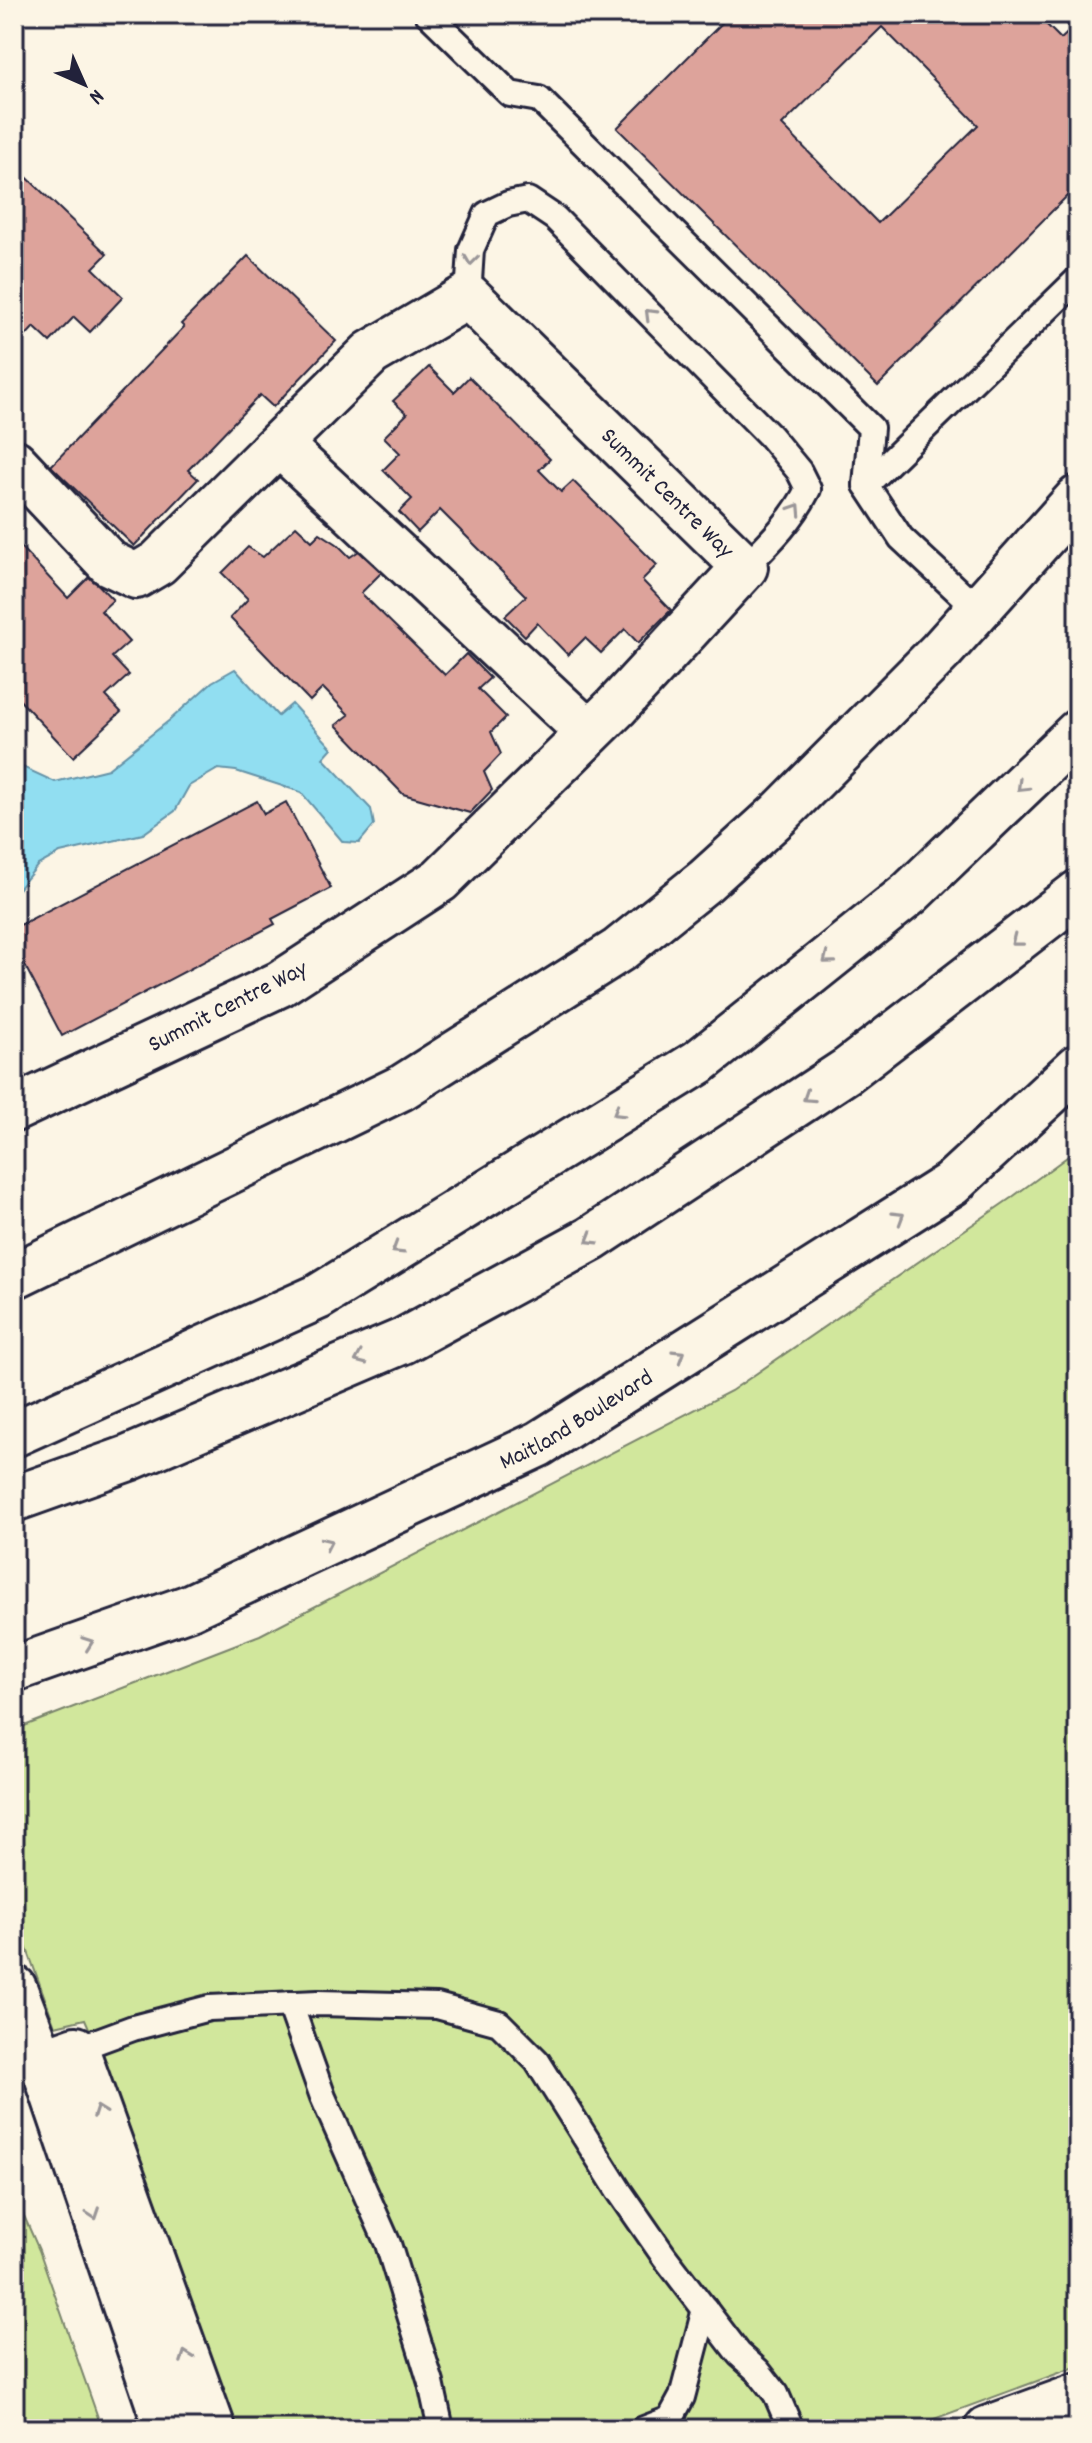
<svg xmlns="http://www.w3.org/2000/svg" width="1092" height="2443" font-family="Dekko,sans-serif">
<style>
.green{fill:#d1e79c;stroke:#7a846c;stroke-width:2}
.water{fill:#91def1;stroke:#6593a8;stroke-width:2}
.building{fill:#dda39b;stroke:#22223b;stroke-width:2;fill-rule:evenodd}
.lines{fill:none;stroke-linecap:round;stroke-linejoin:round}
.service-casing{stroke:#22223b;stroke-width:30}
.minor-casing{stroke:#22223b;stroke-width:50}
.tertiary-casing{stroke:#22223b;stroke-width:50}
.motorway-casing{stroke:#22223b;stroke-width:50}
.service{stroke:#fcf5e5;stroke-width:24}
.minor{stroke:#fcf5e5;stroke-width:44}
.tertiary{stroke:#fcf5e5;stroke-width:44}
.motorway{stroke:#fcf5e5;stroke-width:44}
.oneway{stroke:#9a9698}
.labels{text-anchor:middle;stroke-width:6;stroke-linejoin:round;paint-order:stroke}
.street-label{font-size:24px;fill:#22223b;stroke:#fcf5e5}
</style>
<rect width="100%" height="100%" fill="#fcf5e5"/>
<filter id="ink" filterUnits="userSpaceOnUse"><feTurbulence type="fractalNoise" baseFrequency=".0125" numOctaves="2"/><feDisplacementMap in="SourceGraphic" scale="16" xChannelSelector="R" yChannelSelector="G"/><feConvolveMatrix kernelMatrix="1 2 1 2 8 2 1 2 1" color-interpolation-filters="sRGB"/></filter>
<g filter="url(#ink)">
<g class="green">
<polygon points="1078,1149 1078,2366 907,2429 848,2429 835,2421 818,2429 238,2429 106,2067 85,2019 55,2026 14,1913 14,1730 260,1635 731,1391 1011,1198"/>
<polygon points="14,2193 39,2250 102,2429 14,2429"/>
</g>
<polygon class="water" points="235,669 278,716 292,704 332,748 323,758 371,809 374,825 359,843 343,842 301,792 236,771 218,769 189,786 175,811 143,834 60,853 38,865 14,894 14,763 55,782 108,769 171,719 212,682"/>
<g class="building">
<path d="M731,14h305l25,25 17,-16v162l-200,201 -261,-258zM882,27l96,98 -100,98 -96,-98z"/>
<polygon points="14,165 107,254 93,268 123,297 90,332 74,317 50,342 34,327 17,345 14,342"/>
<polygon points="248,256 336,341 273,407 260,395 188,470 198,479 134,546 51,466 184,327 181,324"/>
<polygon points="429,367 454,392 469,377 550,459 539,470 561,492 573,481 657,565 642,580 671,610 638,643 625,629 601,653 585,638 568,655 537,623 525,636 505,616 526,596 440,510 418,532 399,512 412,499 383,470 400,453 384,437 407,414 393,401"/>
<polygon points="296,526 312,541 320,533 337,544 350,557 362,549 384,570 361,593 445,675 466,654 490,678 478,689 506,717 491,732 501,754 484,772 492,790 470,813 403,794 336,725 349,715 323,688 310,701 230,618 248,599 222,573 248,547 263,557"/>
<polygon points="14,540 68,598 90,576 113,600 101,611 129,642 112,657 129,675 106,696 121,712 73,757 14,694"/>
<polygon points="257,801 264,814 286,802 331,888 272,919 275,924 62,1036 14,945 14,928"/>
</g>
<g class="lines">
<g class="service-casing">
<g id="service">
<polyline points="428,14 510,94 539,99 871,428 866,485 901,538 978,610"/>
<path d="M468,296l3,-46 16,-36 21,-10 20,-4 27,18 215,218 29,35 9,18c-15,31 -39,54 -63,78"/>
<polyline points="866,485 1078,279"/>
<polyline points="290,2004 323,2097 388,2244 431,2383 441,2429"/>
<polyline points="76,2049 133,2028 209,2008 318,2003 437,2006 499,2023 537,2061 619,2191 664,2256 739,2354 758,2371 776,2394 791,2429"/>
<polyline points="644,2429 670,2419 682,2397 705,2309"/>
</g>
</g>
<g class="minor-casing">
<g id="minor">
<polyline points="280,445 589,733"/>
<path id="s1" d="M14,462l95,101 27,13 22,-13 213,-210 97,-57 277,271 -129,140 -176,173 -160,104 -266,125"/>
<polyline points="14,1276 401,1088 619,950 705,881 779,814 941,651 1078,498"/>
<polyline points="42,2061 76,2049 213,2429"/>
</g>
</g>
<g class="tertiary-casing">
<g id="tertiary">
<polyline points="42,2061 167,2429"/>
<polyline points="987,2429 1078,2396"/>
</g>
</g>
<g class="motorway-casing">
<g id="motorway">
<polyline points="14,1434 318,1297 699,1062 910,893 1078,732"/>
<polyline points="14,1499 129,1458 403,1341 591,1239 848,1070 1078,893"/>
<path id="s2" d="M14,1669l176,-62 349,-163 412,-260 127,-117"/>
<polyline points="14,1988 42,2061"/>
</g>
</g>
<use href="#service" class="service"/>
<use href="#minor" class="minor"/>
<use href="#tertiary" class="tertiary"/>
<use href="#motorway" class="motorway"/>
</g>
<defs><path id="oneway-chevron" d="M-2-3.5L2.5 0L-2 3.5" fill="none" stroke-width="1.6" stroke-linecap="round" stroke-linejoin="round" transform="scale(2)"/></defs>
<g class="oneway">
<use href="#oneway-chevron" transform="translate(471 260) rotate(97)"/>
<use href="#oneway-chevron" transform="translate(650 314) rotate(-135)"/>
<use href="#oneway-chevron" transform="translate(796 509) rotate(-57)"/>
<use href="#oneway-chevron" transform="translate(1022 786) rotate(136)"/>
<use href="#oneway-chevron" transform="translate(1016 941) rotate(142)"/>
<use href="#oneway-chevron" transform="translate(828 959) rotate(141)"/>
<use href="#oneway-chevron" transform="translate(808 1097) rotate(147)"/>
<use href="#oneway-chevron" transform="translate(618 1112) rotate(148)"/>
<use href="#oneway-chevron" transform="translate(899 1217) rotate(-32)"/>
<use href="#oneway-chevron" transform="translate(591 1239) rotate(149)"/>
<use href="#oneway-chevron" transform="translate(397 1249) rotate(148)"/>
<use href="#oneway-chevron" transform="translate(679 1355) rotate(-32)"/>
<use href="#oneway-chevron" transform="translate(360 1359) rotate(157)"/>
<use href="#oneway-chevron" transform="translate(327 1543) rotate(-25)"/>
<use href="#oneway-chevron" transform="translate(88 1643) rotate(-20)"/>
<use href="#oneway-chevron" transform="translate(99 2111) rotate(-110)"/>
<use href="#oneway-chevron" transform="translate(94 2214) rotate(71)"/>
<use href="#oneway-chevron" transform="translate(186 2356) rotate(-110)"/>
</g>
</g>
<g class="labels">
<g class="street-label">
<text dy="8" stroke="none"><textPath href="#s1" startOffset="886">Summit Centre Way</textPath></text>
<text transform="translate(227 1005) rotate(-27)" y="8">Summit Centre Way</text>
<text dy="8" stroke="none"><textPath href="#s2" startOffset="616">Maitland Boulevard</textPath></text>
</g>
</g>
<rect width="1092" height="2443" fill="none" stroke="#fcf5e5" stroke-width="48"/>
<rect x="24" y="24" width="1044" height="2395" fill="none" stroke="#22223b" stroke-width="3" filter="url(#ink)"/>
<g transform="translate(84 84) rotate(135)" stroke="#fcf5e5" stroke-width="6" paint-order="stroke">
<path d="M0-6L14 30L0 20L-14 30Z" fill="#22223b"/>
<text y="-12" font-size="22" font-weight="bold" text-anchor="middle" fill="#22223b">N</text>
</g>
</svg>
